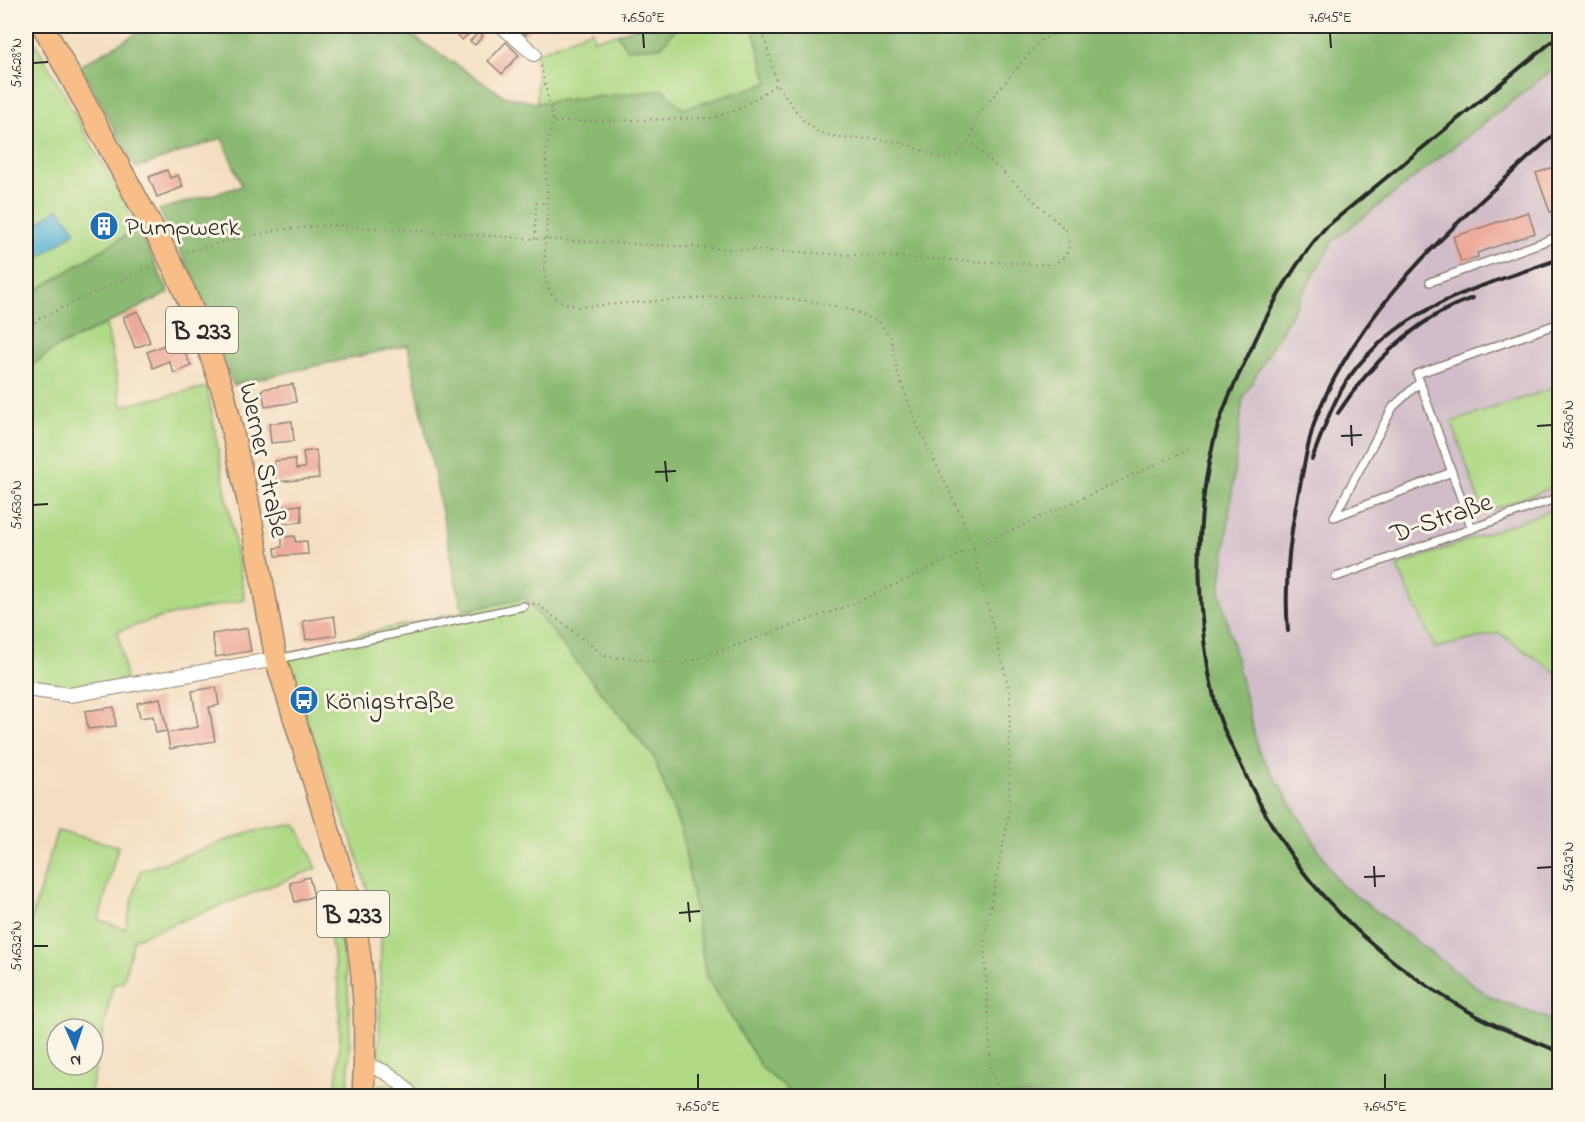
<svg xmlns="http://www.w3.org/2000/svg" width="1585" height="1122" font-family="'Indie Flower',sans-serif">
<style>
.industrial{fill:#d1bdc9}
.green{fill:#afd985;stroke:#6d8258;stroke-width:1.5;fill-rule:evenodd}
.forest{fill:#8bb972;stroke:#5b724e;stroke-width:1.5}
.water{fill:#56b3d4;stroke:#406f80;stroke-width:1.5}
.building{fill:#eda999}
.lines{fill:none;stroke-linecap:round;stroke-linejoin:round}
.service-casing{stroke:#908476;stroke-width:10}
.minor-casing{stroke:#908476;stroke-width:16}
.primary-casing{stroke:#908476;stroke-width:24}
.path{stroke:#908476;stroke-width:2;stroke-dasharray:1.5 4.5;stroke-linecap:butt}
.service{stroke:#fff;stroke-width:7}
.minor{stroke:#fff;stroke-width:14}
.primary{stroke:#f7be87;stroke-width:21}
.rail{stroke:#2b2b2b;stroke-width:4}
.primary-bridge-casing{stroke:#908476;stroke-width:24;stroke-linecap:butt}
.path-bridge{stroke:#908476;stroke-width:2;stroke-dasharray:1.5 4.5;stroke-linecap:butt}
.primary-bridge{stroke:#f7be87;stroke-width:21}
.ticks{fill:none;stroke:#2b2b2b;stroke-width:2}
.labels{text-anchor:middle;stroke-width:6;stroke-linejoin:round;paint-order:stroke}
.shield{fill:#fcf5e5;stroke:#6a6863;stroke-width:1.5}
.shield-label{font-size:26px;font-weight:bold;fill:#2b2b2b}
.poi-label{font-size:27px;fill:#2b2b2b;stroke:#fcf5e5;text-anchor:start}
.street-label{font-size:27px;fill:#2b2b2b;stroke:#fcf5e5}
.neatline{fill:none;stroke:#2b2b2b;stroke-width:2}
.ticks-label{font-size:15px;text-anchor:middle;fill:#2b2b2b}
</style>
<rect width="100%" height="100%" fill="#fcf5e5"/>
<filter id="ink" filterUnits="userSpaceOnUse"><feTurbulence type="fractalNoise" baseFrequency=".0167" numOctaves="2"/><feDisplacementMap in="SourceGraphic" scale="12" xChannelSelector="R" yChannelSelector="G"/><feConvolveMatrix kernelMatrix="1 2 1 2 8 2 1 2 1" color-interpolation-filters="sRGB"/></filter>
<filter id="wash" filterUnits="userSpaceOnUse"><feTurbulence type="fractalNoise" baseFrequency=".008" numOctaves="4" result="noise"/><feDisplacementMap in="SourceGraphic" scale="24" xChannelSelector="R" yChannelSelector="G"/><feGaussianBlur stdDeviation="1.35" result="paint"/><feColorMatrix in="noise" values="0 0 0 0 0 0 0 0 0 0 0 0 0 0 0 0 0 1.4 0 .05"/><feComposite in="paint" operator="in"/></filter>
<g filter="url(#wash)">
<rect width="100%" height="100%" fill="#f4dec1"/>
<polygon class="industrial" points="1559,62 1559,1023 1490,997 1339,883 1258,750 1220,593 1243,398 1333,241"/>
<g class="green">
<polygon points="26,26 138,228 26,297"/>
<polygon points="678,26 752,26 768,83 683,109 596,96 537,103 537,53 592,30 594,39 617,34 627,49"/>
<polygon points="106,323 122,406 207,387 245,600 162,617 118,631 126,679 75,689 26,682 26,370 54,349"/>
<polygon points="1559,386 1559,485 1483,513 1452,422"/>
<polygon points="1559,507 1559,674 1499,633 1435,648 1397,566"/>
<polygon points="525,598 653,756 682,833 706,976 762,1068 795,1096 420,1096 379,1054 381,936 356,852 283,656 371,632"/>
<path d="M296,824l21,44 -183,71 -11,43 -10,3 -23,111h-64v-158l31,-107 61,15 -19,74 26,9 15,-58 110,-39zM57,1029h36v36h-36z"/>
<polygon points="337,920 348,985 350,1033 348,1096 335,1096 340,1037 339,990 328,921"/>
<polygon points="391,1083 402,1096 375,1096 376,1086"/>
</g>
<g class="forest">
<polygon points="149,26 406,26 411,35 504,96 537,103 664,90 683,109 768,83 752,26 1559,26 1559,62 1552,70 1333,241 1243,398 1220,592 1258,750 1339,883 1490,997 1559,1023 1559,1096 795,1096 762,1068 706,976 682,833 653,756 525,598 462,611 408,345 233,385 196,282 159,210 242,186 222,138 136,168 80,66"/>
<polygon points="640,26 678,26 661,47 627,49 617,34"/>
<polygon points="138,228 169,293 54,349 26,370 26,297"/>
</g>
<polygon class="water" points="59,208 76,231 40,257 26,236 26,232"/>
<g id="blocks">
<g class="building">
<polygon points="451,26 477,26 462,40 449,28"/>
<polygon points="515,26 534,26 525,35"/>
<polygon points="479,32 483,36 475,45 470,41"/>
<polygon points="506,42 519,55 502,74 488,61"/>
<polygon points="1560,165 1560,208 1550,212 1536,173"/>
<polygon points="167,170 170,178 178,175 183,187 157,197 149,177"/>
<polygon points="1528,212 1535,233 1477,253 1478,257 1461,262 1453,237"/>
<polygon points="98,218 109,218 110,235 98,235"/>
<polygon points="138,311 150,342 135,348 123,317"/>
<polygon points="179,339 191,366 174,373 169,361 153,368 147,352"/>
<polygon points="293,384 296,402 265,407 262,389"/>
<polygon points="292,421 294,441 271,443 269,424"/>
<polygon points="316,450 319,478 276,482 274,461 295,459 296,469 305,468 303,452"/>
<polygon points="301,505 302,522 271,525 270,508"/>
<polygon points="295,536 295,542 307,541 308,554 276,556 275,548 282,547 282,537"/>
<polygon points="334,616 337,635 306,640 303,621"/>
<polygon points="247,628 251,651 216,657 212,634"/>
<polygon points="216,687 219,705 209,707 215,741 170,749 167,733 198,727 192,691"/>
<polygon points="160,698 167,731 156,733 153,716 140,718 137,703"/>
<polygon points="114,707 116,726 88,729 85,711"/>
<polygon points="309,877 314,896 295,902 290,883"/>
</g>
</g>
</g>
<g filter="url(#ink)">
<use href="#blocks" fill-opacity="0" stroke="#908476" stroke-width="1.5"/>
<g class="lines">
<g class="service-casing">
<g id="service">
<polyline points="1430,282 1560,236"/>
<polyline points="1420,382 1393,407 1334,517 1452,472"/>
<polyline points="1472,529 1417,374 1560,323"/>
<polyline points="1336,577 1560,497"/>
<polyline points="278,659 524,606"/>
</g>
</g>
<g class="minor-casing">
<g id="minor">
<polyline points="502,26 534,54"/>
<polyline points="26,689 70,695 276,659"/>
<path d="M365,1065c22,5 33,14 47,31"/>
</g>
</g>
<g class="primary-casing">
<g id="primary">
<polyline points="43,26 162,245"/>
<path d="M174,268l30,68 20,58 24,107 28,158 74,240c15,67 17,130 13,197"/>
</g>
</g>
<g class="path">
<polyline points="761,26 777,83"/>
<polyline points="541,66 553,122"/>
<path d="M547,216c2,-38 -7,-55 6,-94l160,-4 29,-10 35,-24 24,34 17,14 22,6 38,1 25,4 40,16 14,-4 12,-14 11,-29 60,-71 27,-15"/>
<polyline points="535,239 536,203 547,203"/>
<path d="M186,252l40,-11 54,-11 52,-5 203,14 516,26c18,-8 20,-16 16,-34l-98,-90"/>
<polyline points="26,331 38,319 153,265"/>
<path d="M533,604l3,-1 69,53 78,8 170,-60 120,-56 -12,-33 -44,-90 -19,-51 -7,-36 -13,-17 -29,-12 -35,-7 -63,-8 -173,13c-25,-8 -31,-11 -34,-38"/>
<polyline points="1000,1096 991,1069 984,938 1009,814 1010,693 973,548 1188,450"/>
</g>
<use href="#service" class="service"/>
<use href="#minor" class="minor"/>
<use href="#primary" class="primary"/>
<g class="rail">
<path d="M1560,35l-235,193c-31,36 -52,74 -72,117 -15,32 -32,64 -40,99 -20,85 -17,178 3,263 5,19 15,38 24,56 22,49 50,97 87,137 42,46 94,85 148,115 27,15 57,25 85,37"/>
<path d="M1338,413c32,-49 79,-96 135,-115"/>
<path d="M1312,459c11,-28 21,-59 38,-83 52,-71 132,-90 210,-117"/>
<path d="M1288,631c-4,-48 1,-93 11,-140 5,-25 9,-52 18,-76 48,-118 151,-202 243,-286"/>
</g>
<g class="primary-bridge-casing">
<polyline id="primary-bridge" points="162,245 174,268"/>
</g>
<polyline class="path-bridge" points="544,269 547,216"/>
<use href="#primary-bridge" class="primary-bridge"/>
</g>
</g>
<path class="ticks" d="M643,33l1,15M1330,33l1,15M33,63l15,-1M1351,425l1,21M1537,426l15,-1M1341,436l21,-1M665,461l2,21M655,472l21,-1M33,505l15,-1M1374,866l1,21M1537,868l15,-1M1364,877l21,-1M688,902l2,20M679,913l21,-2M33,946h15M698,1074v15M1385,1074v15"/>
<defs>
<g id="building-disc" transform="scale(1.5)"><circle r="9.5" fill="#1f6fb2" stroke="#fcf5e5"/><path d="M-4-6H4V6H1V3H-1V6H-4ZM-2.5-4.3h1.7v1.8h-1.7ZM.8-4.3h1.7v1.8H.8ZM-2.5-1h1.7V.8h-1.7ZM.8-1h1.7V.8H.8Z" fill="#fff"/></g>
<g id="bus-disc" transform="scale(1.5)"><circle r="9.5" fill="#1f6fb2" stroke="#fcf5e5"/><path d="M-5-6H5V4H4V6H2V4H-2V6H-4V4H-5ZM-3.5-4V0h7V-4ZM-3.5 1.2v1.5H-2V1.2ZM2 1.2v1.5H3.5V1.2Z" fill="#fff"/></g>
</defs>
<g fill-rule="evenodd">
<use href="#building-disc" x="104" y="226"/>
<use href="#bus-disc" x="304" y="700"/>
</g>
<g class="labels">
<g class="shield">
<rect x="166" y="307" width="72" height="46" rx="4.5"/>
<rect x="317" y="891" width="72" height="46" rx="4.5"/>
</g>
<g class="shield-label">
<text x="202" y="339">B 233</text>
<text x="353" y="923">B 233</text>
</g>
<g class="poi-label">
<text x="125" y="235">Pumpwerk</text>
<text x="325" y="709">Königstraße</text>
</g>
<g class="street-label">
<text transform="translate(265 460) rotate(78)" y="9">Werner Straße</text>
<text transform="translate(1441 517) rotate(-19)" y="9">D-Straße</text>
</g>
</g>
<rect width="1585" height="1122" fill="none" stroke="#fcf5e5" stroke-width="66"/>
<g transform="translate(75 1047) rotate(177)"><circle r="28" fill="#fcf5e5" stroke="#a8a49b" stroke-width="1.5"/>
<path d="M0-4.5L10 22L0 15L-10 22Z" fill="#1f6fb2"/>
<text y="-9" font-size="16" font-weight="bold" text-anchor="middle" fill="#2b2b2b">N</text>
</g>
<rect x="33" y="33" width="1519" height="1056" class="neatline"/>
<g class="ticks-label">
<text x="643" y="22">7.650°E</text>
<text x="1330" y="22">7.645°E</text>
<text transform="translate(16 63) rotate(-90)" y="5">51.628°N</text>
<text transform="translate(1568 425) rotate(-90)" y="5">51.630°N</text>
<text transform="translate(16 505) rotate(-90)" y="5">51.630°N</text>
<text transform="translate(1568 867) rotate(-90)" y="5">51.632°N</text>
<text transform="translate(16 946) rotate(-90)" y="5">51.632°N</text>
<text x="698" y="1111">7.650°E</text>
<text x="1385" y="1111">7.645°E</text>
</g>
</svg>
